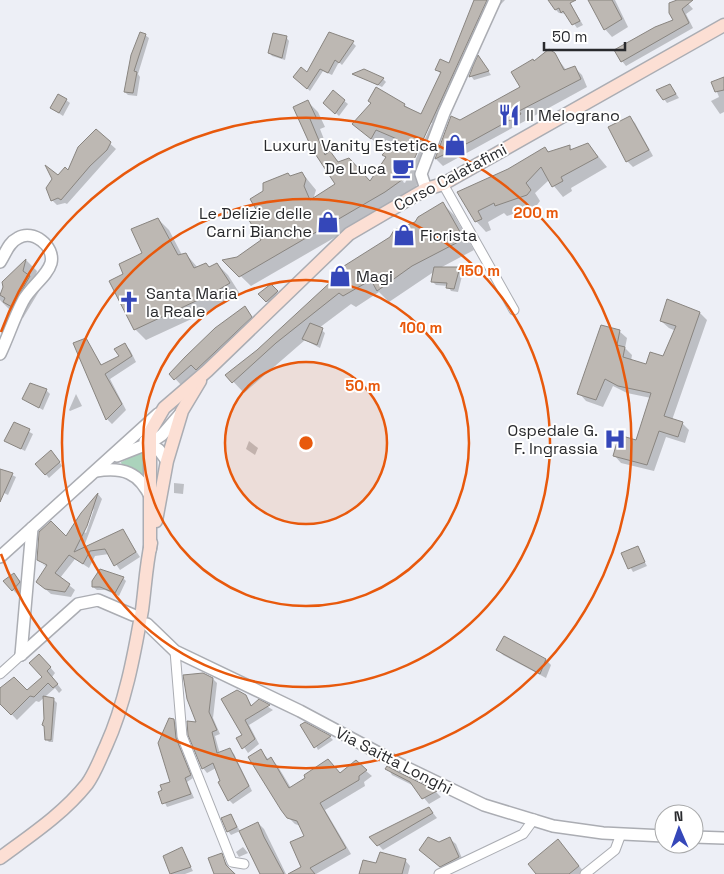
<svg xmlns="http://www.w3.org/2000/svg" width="724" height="874" font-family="'Space Grotesk',sans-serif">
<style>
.green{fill:#abd3bc}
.shadow{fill:#0003;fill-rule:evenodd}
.building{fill:#bdb8b3;stroke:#898580}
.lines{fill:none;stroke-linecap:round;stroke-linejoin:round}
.minor-casing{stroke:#abadb3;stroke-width:11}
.tertiary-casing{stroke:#abadb3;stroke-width:14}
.secondary-casing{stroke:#abadb3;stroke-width:15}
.minor{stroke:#fff;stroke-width:9}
.tertiary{stroke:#fff;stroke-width:11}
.secondary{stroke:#fcdfd4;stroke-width:12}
.ring{fill:none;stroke:#e8590c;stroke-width:2.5}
.labels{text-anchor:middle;stroke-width:4;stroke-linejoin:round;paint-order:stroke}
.poi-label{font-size:16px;fill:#292a2d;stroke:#fff;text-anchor:start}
.street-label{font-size:16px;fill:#292a2d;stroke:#fff}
.centre{fill:#e8590c;stroke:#fff;stroke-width:2.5}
.ring-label{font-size:15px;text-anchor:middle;font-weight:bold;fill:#e8590c;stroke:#fff;stroke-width:4;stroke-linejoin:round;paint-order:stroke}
</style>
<rect width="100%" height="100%" fill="#edeff6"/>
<polygon class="green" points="142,452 145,455 147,481 122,466 121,462"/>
<g class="shadow">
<path d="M475,0h30l-7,7 -82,180 -20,15 -145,84 -26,-25 13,-3 24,-18 -3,-28 32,-35 11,-4 14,17 -3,10 24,-16 -24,-35 -5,-47 10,10 7,15 -5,2 9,23 11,11 31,20 16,-25 -3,-3 11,-12 -9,-3 -4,8 -28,-24 50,-19 18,11 19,-42 -4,-4 13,-6zM429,123h3l-27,60 -2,-1z"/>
<polygon points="552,0 568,0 583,25 577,28 567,14 559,13 556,10"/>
<polygon points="589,0 615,0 628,27 612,37 605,29"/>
<polygon points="680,0 685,0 693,9 686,14 693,28 626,66 622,61 674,21"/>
<polygon points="145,35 149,38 138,74 140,77 137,96 128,95 125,92"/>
<polygon points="286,37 289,41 285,60 272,56 269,52"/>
<polygon points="353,43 356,46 342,65 339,62 332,75 323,71 310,91 295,77 307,74"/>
<polygon points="554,54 567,71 575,68 582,75 587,87 443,166 436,159 452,118 460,121 522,88 534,62"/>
<polygon points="479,57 491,75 474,80 471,76"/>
<polygon points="354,74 383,79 386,82 382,87"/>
<polygon points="724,79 724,112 720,114 711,101 719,97 713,82"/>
<polygon points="670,85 679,98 667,103 664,99"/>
<polygon points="333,92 348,104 339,116 325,103"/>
<polygon points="66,100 70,103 63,116 51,108"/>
<polygon points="629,117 635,123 653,156 633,167 627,161"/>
<polygon points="96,131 116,149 67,204 65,203 57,205 52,200 58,176 69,172"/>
<polygon points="588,144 607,167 571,188 572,191 563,197 549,180 535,193 540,201 537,205 507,216 504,213 488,222 491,230 486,232 476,221 459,192 508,170 545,148 550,153 569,147 573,150"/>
<polygon points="443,204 454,215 474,250 440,268 459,269 463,272 458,292 451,291 448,286 436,285 433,282 435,271 389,302 379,292 356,307 351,304 319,328 325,333 320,348 305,340 244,393 227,375"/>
<polygon points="158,219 169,230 182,255 186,254 198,268 209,268 217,264 228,275 240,294 224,304 146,340 135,329 111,281 125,274 143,254"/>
<polygon points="26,260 37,271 34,281 41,288 23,318 9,309 0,300 0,294 4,288 4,282"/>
<polygon points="271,286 280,295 271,305 259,294"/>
<polygon points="244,307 256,323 202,374 197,370 181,385 171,374"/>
<polygon points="700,313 707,320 672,420 682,423 689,430 685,443 666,437 654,471 621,463 614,455 637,442 651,398 627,393 613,386 603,407 586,401 579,393 619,331 627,338 625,348 632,355 631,361 647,365 664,358 676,331 669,328 661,321"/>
<polygon points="85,339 102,366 121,357 125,345 130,350 136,362 110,379 126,410 112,424 107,419 75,344"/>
<polygon points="46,390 50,394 43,410 24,399"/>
<polygon points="76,394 82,406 70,411 69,410"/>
<polygon points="15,424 33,434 25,451 6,441"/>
<polygon points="249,441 258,448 255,455 246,449"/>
<polygon points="55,455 62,466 49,478 37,464"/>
<polygon points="0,469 16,477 8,495 0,491"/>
<polygon points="174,483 184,484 183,494 174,493"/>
<path d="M98,494l4,5 -19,50 39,-19 18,27 -20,13 -11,-16 -14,2 -6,12 -14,-9 -15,19 15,12 -4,7 -20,-3 -8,-7 4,-20 -5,-3 11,4 -15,-8 29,-22 15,-25zM94,509l-8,24 -2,-1 6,-19z"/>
<polygon points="637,548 647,566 633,572 623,554"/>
<polygon points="14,574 25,586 24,601 13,590"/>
<polygon points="123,578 126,581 119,596 105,590 97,590 93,587"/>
<polygon points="498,650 546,660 551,665 546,678 503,655"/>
<polygon points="45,661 55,673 52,677 62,690 59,693 55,688 39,702 36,701 17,720 0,702 0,689 27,691 44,677"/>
<polygon points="213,679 217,683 213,718 220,734 215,736 220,754 229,750 234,754 252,791 233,804 229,800 216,768 207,773 203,768 198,723"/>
<polygon points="245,696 252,706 259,701 273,710 249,725 259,744 248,753 238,738 244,735"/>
<polygon points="53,699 57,703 53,742 49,742 46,739"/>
<polygon points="174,720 177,724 179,743 193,778 187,782 194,798 167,807 160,793 171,783"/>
<polygon points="305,724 330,737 333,740 318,750"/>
<polygon points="261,751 269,760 271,759 277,765 291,788 341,774 366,771 372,776 364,782 365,786 325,810 351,854 316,874 290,874 303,867 306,836 301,826 295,824 288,817"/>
<polygon points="388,768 436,792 441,797 429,804 414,786 392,775"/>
<polygon points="429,808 437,818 383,850 371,837"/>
<polygon points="231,816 240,831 231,835 228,831"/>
<polygon points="258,823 264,829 286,874 261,874"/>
<polygon points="450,839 456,844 464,863 446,872 426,855"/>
<polygon points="563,846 584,872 581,874 538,874"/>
<polygon points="243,847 248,853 239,857 236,852"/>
<polygon points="181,849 193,871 185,874 172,874 164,856"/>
<polygon points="221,855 230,869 236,874 216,874"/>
<polygon points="364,860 376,864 405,860 410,866 408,874 360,874"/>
</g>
<g class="building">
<polygon points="474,0 487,0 406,177 385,192 239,277 222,260 237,257 261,240 247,217 257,211 250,199 263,191 263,183 288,173 290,176 302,172 306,179 304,186 310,200 335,184 312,149 293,107 308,100 316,117 310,119 325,155 330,151 338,162 349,158 370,181 386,157 382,155 397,139 376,130 371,139 352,124 371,103 368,101 376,87 405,104 404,106 421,114 441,72 435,70 440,59 449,63"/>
<polygon points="548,0 576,0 570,3 580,21 572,25 563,11 561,13 559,8 555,10"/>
<polygon points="588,0 612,0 622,19 604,30"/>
<polygon points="677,0 693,0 682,9 689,23 621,62 614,50 655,27 673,20 669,13 669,3"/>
<polygon points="140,32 146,34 134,71 137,72 133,93 124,92 131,55"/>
<polygon points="329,32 354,41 339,63 335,60 328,73 320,69 307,89 293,77 301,67 307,72"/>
<polygon points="273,33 287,36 282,58 268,53"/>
<polygon points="549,49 555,53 564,70 575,66 581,79 519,111 521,114 472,141 435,159 451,116 460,120 520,87 511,72 533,59 534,61"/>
<polygon points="478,55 489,71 469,77 473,66"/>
<polygon points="364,69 384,78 378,85 352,74"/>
<polygon points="724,77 724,90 715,92 711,82"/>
<polygon points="670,84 676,94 663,100 656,90"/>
<polygon points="333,90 345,100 335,114 323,103"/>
<polygon points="58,94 67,99 59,113 50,108"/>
<polygon points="630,116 649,150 626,162 608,127"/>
<polygon points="96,129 111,142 107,150 90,166 61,200 58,198 51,201 46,188 52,179 45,165 58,175 65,167 68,170 78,147"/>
<polygon points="588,143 598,157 561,177 563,181 552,187 541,167 526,183 531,190 527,195 495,206 494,203 478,211 482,219 475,222 457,192 508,169 545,147 548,152 570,145 570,150"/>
<polygon points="443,202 464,239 412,266 377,291 371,280 343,296 339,293 276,343 232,383 225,375 257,350 336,277 344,266 390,237 394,230 415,222 418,217"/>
<polygon points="158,218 178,255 186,253 194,268 206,263 209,267 217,263 230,283 213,293 134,330 109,281 123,274 119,264 142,253 131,229"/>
<polygon points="26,259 23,271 30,276 12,307 3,302 5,298 0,295 3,287 2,282"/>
<polygon points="434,267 460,267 454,289 446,288 447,283 431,282"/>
<polygon points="271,284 278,291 266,302 258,294"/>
<polygon points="667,299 700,312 664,416 683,422 678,437 659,431 647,465 613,456 619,435 636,440 651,393 618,386 605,379 596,400 577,394 601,325 620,330 617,345 625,347 623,357 646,364 650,352 663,356 676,326 660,321"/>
<polygon points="245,306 252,317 196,370 191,365 174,380 169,374 185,357 215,328"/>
<polygon points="310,323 323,328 317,345 302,339"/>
<polygon points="86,338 101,365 119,356 114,349 125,343 132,356 105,374 122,404 106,420 73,343"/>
<polygon points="30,383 47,389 39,408 22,399"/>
<polygon points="14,422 30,429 21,449 4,441"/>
<polygon points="51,450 60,462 45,475 35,464"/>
<polygon points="0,469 13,473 0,502"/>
<polygon points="98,493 87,526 74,552 123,529 136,552 114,566 105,549 90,551 83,564 69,555 55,573 70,584 65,592 45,589 36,582 47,565 37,560 39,532 51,521 66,536 81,513"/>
<polygon points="638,546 645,562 628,569 621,553"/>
<polygon points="100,569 124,577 115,593 100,587 92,587 92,581"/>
<polygon points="14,573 20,582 12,591 3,581"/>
<polygon points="504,636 546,659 540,674 496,650"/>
<polygon points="39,654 51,667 47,671 58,684 53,688 48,683 34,697 30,696 11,715 0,704 0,688 14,677 27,690 42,677 29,663"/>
<polygon points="203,673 213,678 209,712 217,730 212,732 217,753 230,748 249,786 228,801 218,782 220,781 213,763 202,769 188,735 187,721 196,722 187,699 183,675"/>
<polygon points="237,690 246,695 251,706 259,699 270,705 245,720 255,739 242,749 236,738 242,735 221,699"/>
<polygon points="43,696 54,698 51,740 45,740 44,726 42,725 44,719"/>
<polygon points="169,718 174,719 176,738 191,775 185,778 191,794 162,804 158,792 162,790 160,785 170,782 158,743"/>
<polygon points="305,722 331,736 314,748 300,725"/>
<polygon points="261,749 267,760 271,757 289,788 305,778 304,775 328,759 340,773 356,760 367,770 359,776 359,780 320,803 346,848 310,868 315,874 288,874 301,867 290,842 304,836 297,821 287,818 281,810 248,757"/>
<polygon points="387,766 400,773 437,791 422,799 410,782 385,769"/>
<polygon points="429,807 433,813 377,846 369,837"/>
<polygon points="231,814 237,827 227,832 221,818"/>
<polygon points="258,822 264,837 284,874 260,874 239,831"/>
<polygon points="428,837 439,842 450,837 459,857 440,867 419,850"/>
<polygon points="558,839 579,866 569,874 536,874 528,864"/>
<polygon points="182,847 191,867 170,874 163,856"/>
<polygon points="380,852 406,859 402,874 359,874 363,860 376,863"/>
<polygon points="222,853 226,865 235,874 214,874 208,858"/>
</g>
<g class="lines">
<g class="minor-casing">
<g id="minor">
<polyline points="443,184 514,310"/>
<polyline points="175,651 182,736 232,862 244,864"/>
<polyline points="0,674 21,655"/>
<polyline points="439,874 523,834 534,819"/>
<polyline points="585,874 615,850 621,834"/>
</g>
</g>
<g class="tertiary-casing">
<g id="tertiary">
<polyline points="426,189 421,174 444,113 495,0"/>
<path d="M0,262c6,-9 8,-19 18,-24 15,-9 37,8 33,25 -4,14 -21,24 -28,38 -9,17 -15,36 -23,53"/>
<polyline points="145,441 159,450 167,461"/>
<polyline points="117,456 150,443 162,435 181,413"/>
<path d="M96,471c27,-4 43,1 55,27"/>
<polyline points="0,557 158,414"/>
<polyline points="147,624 175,651 300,711 403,766 484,805 553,826 603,833 664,836"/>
<polyline points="21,655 78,604 98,600 133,615"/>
<polyline points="21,655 32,528"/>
<polyline points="694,837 724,838"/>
</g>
</g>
<g class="secondary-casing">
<g id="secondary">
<polyline points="156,521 167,461 182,411 200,381"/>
<polyline points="150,549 150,432 164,408 207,371 349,234 426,189 443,184 724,25"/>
<path d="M0,858c31,-23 63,-44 87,-74 8,-11 13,-25 19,-38 19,-42 28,-90 36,-136 3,-22 4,-45 9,-67"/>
</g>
</g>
<use href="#minor" class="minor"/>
<use href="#tertiary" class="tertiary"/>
<use href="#secondary" class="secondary"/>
</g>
<circle cx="306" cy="443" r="81" fill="#e8590c" fill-opacity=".12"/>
<g class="ring">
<circle cx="306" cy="443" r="81"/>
<circle cx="306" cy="443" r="163"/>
<circle cx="306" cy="443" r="244"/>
<path d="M1 332A325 325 0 1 1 1 554"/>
</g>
<defs>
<g id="restaurant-bare" transform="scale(1.725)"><path d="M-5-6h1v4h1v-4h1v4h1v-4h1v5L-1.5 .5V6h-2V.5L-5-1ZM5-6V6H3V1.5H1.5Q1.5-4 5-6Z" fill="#3547b9" stroke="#fff" stroke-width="2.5" paint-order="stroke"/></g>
<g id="shop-bare" transform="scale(1.725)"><path d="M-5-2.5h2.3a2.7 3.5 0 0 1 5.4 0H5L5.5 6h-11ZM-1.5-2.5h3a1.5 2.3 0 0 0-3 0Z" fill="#3547b9" stroke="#fff" stroke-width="2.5" paint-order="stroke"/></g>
<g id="cafe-bare" transform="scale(1.725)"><path d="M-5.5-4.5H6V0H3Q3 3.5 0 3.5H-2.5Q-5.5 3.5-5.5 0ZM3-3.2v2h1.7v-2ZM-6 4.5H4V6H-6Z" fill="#3547b9" stroke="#fff" stroke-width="2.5" paint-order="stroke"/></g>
<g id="church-bare" transform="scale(1.725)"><path d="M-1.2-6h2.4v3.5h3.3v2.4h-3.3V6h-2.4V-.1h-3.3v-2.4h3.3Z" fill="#3547b9" stroke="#fff" stroke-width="2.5" paint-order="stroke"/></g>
<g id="hospital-bare" transform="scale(1.725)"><path d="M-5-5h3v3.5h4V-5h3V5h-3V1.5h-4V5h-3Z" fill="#3547b9" stroke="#fff" stroke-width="2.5" paint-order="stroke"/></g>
</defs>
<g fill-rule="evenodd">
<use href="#restaurant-bare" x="509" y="115"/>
<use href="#shop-bare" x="455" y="145"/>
<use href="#cafe-bare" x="403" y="168"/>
<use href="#shop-bare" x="328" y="222"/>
<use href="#shop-bare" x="404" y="235"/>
<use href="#shop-bare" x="340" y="276"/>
<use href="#church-bare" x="129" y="302"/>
<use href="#hospital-bare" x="615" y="439"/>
</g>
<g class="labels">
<g class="poi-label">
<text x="526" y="121">Il Melograno</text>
<text x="438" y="151" text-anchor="end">Luxury Vanity Estetica</text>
<text x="386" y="174" text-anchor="end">De Luca</text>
<text x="312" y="219" text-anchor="end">Le Delizie delle<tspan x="312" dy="18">Carni Bianche</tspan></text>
<text x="420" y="241">Fiorista</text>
<text x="356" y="282">Magi</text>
<text x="146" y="299">Santa Maria<tspan x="146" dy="18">la Reale</tspan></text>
<text x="598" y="436" text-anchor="end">Ospedale G.<tspan x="598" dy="18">F. Ingrassia</tspan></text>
</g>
<g class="street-label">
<text transform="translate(450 177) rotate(-28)" y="6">Corso Calatafimi</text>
<text transform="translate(394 760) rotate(27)" y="6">Via Saitta Longhi</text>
</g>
</g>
<circle cx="306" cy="443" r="8" class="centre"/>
<g class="ring-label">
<text x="536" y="218">200 m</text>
<text x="479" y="276">150 m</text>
<text x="421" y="333">100 m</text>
<text x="363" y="391">50 m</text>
</g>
<g transform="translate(679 829) rotate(358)"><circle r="24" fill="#ffffff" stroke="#a9aaab"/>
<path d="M0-4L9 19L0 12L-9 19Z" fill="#3547b9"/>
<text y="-8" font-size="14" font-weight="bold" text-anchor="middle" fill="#292a2d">N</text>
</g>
<path d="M544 42v8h81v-8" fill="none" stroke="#292a2d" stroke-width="2.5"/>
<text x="552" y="42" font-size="15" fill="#292a2d" stroke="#ffffff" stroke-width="4" paint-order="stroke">50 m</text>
</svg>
